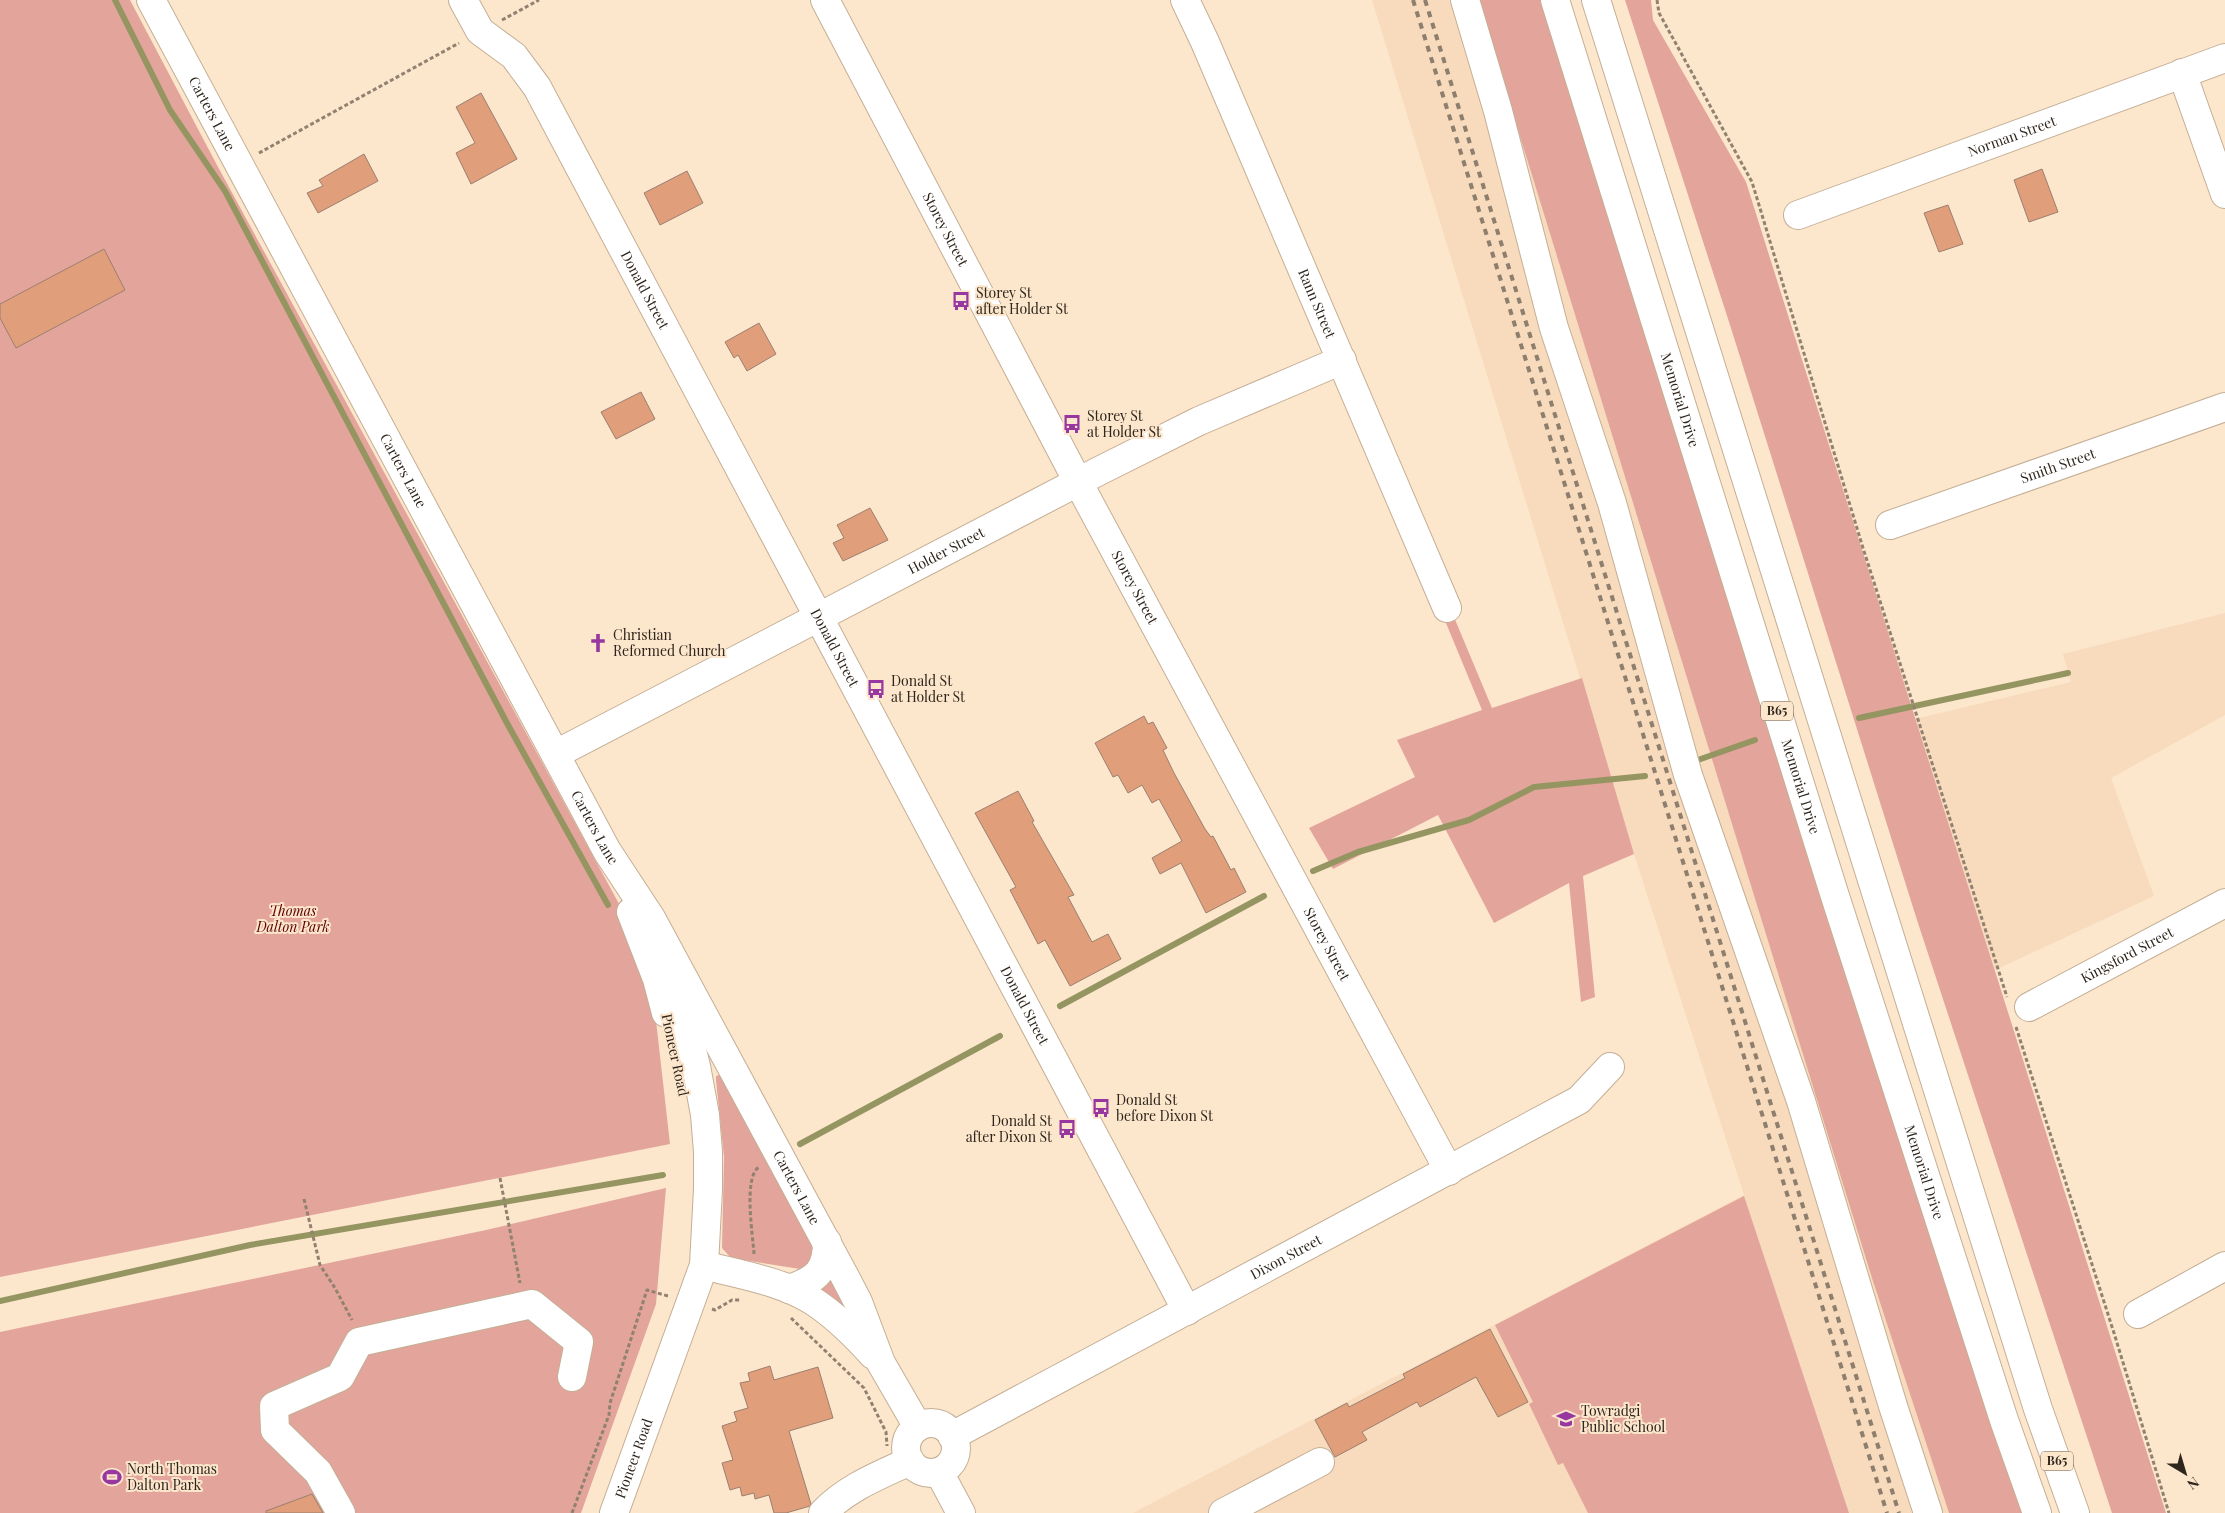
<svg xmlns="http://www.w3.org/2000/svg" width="2225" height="1513" font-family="'Playfair Display',serif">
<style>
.built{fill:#f7dbbc}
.green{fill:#e3a49b}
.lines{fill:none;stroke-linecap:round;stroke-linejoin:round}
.stream{stroke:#949561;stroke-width:6}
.building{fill:#e09e7a;stroke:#9b7f6f}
.minor-casing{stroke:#c4af96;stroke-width:30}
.major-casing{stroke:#c4af96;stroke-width:30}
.highway-casing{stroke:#c4af96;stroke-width:30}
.path{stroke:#918170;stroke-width:3;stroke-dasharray:4 2.5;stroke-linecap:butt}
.minor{stroke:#fff;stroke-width:28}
.major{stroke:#fff;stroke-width:28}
.highway{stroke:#fff;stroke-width:28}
.rail{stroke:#8d7e6d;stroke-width:4;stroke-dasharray:6 6;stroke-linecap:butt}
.labels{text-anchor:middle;stroke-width:4;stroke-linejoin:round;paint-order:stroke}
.shield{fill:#fce6cc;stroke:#6c5f51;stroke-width:1}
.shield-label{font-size:12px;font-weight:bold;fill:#2e251c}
.street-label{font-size:14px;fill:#2e251c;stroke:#fce6cc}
.poi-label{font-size:14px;fill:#2e251c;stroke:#fce6cc;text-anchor:start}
.park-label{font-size:14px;font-style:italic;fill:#5e0103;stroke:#fce6cc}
</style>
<rect width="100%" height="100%" fill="#fce6cc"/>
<g class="built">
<polygon points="1372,0 1478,0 1871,1275 1949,1513 1133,1513 1744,1195 1634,854"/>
<polygon points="2225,613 2225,715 2111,778 2154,896 1995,970 1915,719 2071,682 2063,654"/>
</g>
<g class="green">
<polygon points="0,0 130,0 218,167 624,913 654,1003 670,1144 0,1277"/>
<polygon points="1478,0 1542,0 2022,1513 1949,1513 1871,1275"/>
<polygon points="1625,0 1651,0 1653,20 1746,182 2166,1513 2112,1513 1917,920 1730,325"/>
<polygon points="1451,610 1492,708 1582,678 1634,854 1583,876 1595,997 1581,1002 1569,883 1494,923 1438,815 1333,869 1309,828 1415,777 1397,740 1482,710 1441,611"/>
<polygon points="722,1074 812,1240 813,1252 806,1267 800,1269 731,1258 722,1248 724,1157 716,1080 716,1076"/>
<polygon points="666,1188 656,1304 581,1513 0,1513 0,1332 486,1230"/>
<polygon points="1744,1196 1849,1513 1588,1513 1563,1463 1558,1465 1529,1404 1533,1402 1495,1325"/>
<polygon points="830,1272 853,1315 816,1285"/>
</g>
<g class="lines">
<g class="stream">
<polyline points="115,0 170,110 225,191 508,725 608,905"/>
<polyline points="1859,718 2068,673"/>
<polyline points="1695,761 1755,740"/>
<polyline points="1313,871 1358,852 1469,820 1534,787 1645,776"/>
<polyline points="1060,1006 1264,896"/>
<polyline points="800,1144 1000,1036"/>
<polyline points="0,1301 250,1245 663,1175"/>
</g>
</g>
<g class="building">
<polygon points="481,93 517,159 471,184 456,153 475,143 456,107"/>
<polygon points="364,154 378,181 318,213 307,193 323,186 319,180"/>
<polygon points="2042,169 2058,212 2029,222 2014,180"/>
<polygon points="687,171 703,203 660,225 644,193"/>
<polygon points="1948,205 1963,244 1939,252 1924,213"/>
<polygon points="104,249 125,290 16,348 0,318 0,304"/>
<polygon points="759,323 776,354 747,371 738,355 734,358 725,342"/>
<polygon points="641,392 655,419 616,439 601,412"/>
<polygon points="870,508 888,540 843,561 833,543 844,538 837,525"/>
<polygon points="1144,716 1148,724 1153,722 1167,748 1163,750 1174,773 1205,829 1211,837 1213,836 1231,870 1234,868 1246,892 1206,913 1181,863 1160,874 1152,858 1182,841 1159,799 1152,803 1142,785 1128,793 1118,775 1113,777 1095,743"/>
<polygon points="1018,791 1034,821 1032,822 1074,895 1068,897 1092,942 1108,934 1121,959 1070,986 1045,940 1038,944 1010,890 1016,887 975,813"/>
<polygon points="1490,1329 1528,1402 1498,1417 1476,1377 1420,1407 1417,1402 1362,1432 1367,1440 1335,1457 1315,1420 1347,1403 1349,1407 1405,1378 1403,1374"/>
<polygon points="770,1366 774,1380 818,1367 833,1418 789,1431 811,1504 810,1506 786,1513 774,1513 769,1495 755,1499 754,1493 742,1496 740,1487 730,1490 722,1463 733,1460 722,1426 737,1421 734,1412 748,1408 740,1383 750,1381 748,1373"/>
<polygon points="312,1494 323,1513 266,1513 266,1511"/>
</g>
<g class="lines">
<g class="minor-casing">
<g id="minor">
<path id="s1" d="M463,0l17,31 34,25 23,31 650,1224"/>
<path id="s2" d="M825,0l253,482 371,689"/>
<path id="s3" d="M1185,0l20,42 242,566"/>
<polyline points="1465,0 1498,111 1554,328 1612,503 1688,775 1801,1101 1893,1406 1928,1513"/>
<polyline points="2182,73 2225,194"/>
<path id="s4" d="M1798,215l427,-157"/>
<path id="s5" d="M1890,525l335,-118"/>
<path id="s6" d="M556,754l543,-283 100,-50 143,-61"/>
<path id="s7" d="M2029,1007l196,-104"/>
<polyline points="2138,1314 2225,1266"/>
<path id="s8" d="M952,1436l627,-336 31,-33"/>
<polyline points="341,1513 318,1472 275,1430 274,1406 340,1377 359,1342 532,1304 579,1342 572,1377"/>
<path d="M823,1513c23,-25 57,-38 87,-52"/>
<polyline points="1223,1513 1320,1462"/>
</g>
</g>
<g class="major-casing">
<g id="major">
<path id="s9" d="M151,0l456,851 44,67 194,359 13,25 23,61 37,64"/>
<polyline points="631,912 657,979 666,1013"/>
<path d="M704,1265c36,10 78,16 109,36 23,15 42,34 60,54"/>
<path d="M789,1289c27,-9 38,-18 38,-47"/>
<circle cx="931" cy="1448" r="25"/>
<polyline points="939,1472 961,1513"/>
<path id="s10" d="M614,1513l90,-248 4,-76v-37l-3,-37 -9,-49 -21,-82"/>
</g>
</g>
<g class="highway-casing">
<g id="highway">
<path id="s11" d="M1555,0l279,893 170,527 33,93"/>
<polyline points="1596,0 2038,1409 2075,1513"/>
</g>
</g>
<g class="path">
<polyline points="1657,0 1659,13 1752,182 1863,548 2007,997"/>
<polyline points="502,20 539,0"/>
<polyline points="259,153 459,43"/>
<polyline points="2016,1027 2114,1333 2169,1513"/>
<polyline points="500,1178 520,1283"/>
<polyline points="304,1199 320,1265 335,1288 352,1320"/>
<path d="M754,1254c-1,-18 -11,-77 5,-87"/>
<polyline points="712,1309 715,1310 732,1300 740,1300"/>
<polyline points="791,1318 864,1388 886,1432 887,1446"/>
<polyline points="572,1513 609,1415 610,1403 647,1290 668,1296"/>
</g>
<use href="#minor" class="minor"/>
<use href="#major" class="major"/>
<use href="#highway" class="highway"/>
<g class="rail">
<polyline points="1413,0 1887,1513"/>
<polyline points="1425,0 1899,1513"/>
</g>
</g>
<defs>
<g id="bus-bare" transform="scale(1.5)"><path d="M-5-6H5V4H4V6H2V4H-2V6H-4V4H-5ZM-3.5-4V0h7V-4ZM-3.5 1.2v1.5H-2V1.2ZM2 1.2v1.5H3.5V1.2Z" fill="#97379f" stroke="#fce6cc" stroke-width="2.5" paint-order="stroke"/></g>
<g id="church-bare" transform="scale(1.5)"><path d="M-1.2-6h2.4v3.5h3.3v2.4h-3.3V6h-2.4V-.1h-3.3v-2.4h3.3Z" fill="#97379f" stroke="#fce6cc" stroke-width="2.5" paint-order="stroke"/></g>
<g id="school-bare" transform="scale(1.5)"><path d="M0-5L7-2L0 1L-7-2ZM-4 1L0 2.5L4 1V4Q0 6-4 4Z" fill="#97379f" stroke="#fce6cc" stroke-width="2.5" paint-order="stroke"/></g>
<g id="stadium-bare" transform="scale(1.5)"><path d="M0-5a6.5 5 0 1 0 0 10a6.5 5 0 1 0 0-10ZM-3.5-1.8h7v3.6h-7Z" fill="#97379f" stroke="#fce6cc" stroke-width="2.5" paint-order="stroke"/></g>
</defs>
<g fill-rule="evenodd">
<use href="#bus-bare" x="961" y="301"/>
<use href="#bus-bare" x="1072" y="424"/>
<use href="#church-bare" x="598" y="643"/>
<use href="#bus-bare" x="876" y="689"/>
<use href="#bus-bare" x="1101" y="1108"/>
<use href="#bus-bare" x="1067" y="1129"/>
<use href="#school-bare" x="1566" y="1419"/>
<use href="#stadium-bare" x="112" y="1477"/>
</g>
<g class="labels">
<g class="shield">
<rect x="1761" y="701.5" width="32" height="19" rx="4"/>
<rect x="2041" y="1451.5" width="32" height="19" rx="4"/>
</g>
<g class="shield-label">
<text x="1777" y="715">B65</text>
<text x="2057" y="1465">B65</text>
</g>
<g class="street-label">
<text dy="5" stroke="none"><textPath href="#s9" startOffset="129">Carters Lane</textPath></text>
<text dy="5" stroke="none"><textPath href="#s4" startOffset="228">Norman Street</textPath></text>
<text dy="5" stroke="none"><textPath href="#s2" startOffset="259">Storey Street</textPath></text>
<text dy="5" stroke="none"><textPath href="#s1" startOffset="346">Donald Street</textPath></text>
<text dy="5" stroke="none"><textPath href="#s3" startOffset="331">Rann Street</textPath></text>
<text dy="5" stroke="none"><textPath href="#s11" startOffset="419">Memorial Drive</textPath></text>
<text dy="5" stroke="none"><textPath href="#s5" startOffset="178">Smith Street</textPath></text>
<text dy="5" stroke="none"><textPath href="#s9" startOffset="534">Carters Lane</textPath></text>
<text dy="5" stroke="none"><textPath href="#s6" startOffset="440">Holder Street</textPath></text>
<text dy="5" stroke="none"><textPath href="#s2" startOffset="664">Storey Street</textPath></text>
<text dy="5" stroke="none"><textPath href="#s1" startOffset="751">Donald Street</textPath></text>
<text dy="5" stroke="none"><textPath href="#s11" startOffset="824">Memorial Drive</textPath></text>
<text dy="5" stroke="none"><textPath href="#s9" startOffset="939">Carters Lane</textPath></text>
<text dy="5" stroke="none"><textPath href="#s2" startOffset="1069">Storey Street</textPath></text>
<text dy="5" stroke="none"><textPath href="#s7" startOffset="111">Kingsford Street</textPath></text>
<text dy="5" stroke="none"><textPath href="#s1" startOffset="1156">Donald Street</textPath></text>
<text transform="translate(675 1055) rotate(78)" y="5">Pioneer Road</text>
<text dy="5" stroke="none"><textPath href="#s11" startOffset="1229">Memorial Drive</textPath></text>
<text dy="5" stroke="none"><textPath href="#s9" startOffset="1352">Carters Lane</textPath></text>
<text dy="5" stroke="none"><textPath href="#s8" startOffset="379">Dixon Street</textPath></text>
<text dy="5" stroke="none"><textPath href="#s10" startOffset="58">Pioneer Road</textPath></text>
</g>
<g class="poi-label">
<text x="976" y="298">Storey St<tspan x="976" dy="16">after Holder St</tspan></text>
<text x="1087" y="421">Storey St<tspan x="1087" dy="16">at Holder St</tspan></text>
<text x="613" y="640">Christian<tspan x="613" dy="16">Reformed Church</tspan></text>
<text x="891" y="686">Donald St<tspan x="891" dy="16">at Holder St</tspan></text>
<text x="1116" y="1105">Donald St<tspan x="1116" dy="16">before Dixon St</tspan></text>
<text x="1052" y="1126" text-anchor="end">Donald St<tspan x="1052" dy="16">after Dixon St</tspan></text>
<text x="1581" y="1416">Towradgi<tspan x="1581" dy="16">Public School</tspan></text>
<text x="127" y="1474">North Thomas<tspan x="127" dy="16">Dalton Park</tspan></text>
</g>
<g class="park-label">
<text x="293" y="916">Thomas<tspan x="293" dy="16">Dalton Park</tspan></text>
</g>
</g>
<g transform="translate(2185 1473) rotate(142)" stroke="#fce6cc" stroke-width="4" paint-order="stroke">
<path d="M0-4L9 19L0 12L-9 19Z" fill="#2e251c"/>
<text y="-8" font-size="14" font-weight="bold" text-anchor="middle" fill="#2e251c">N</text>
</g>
</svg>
